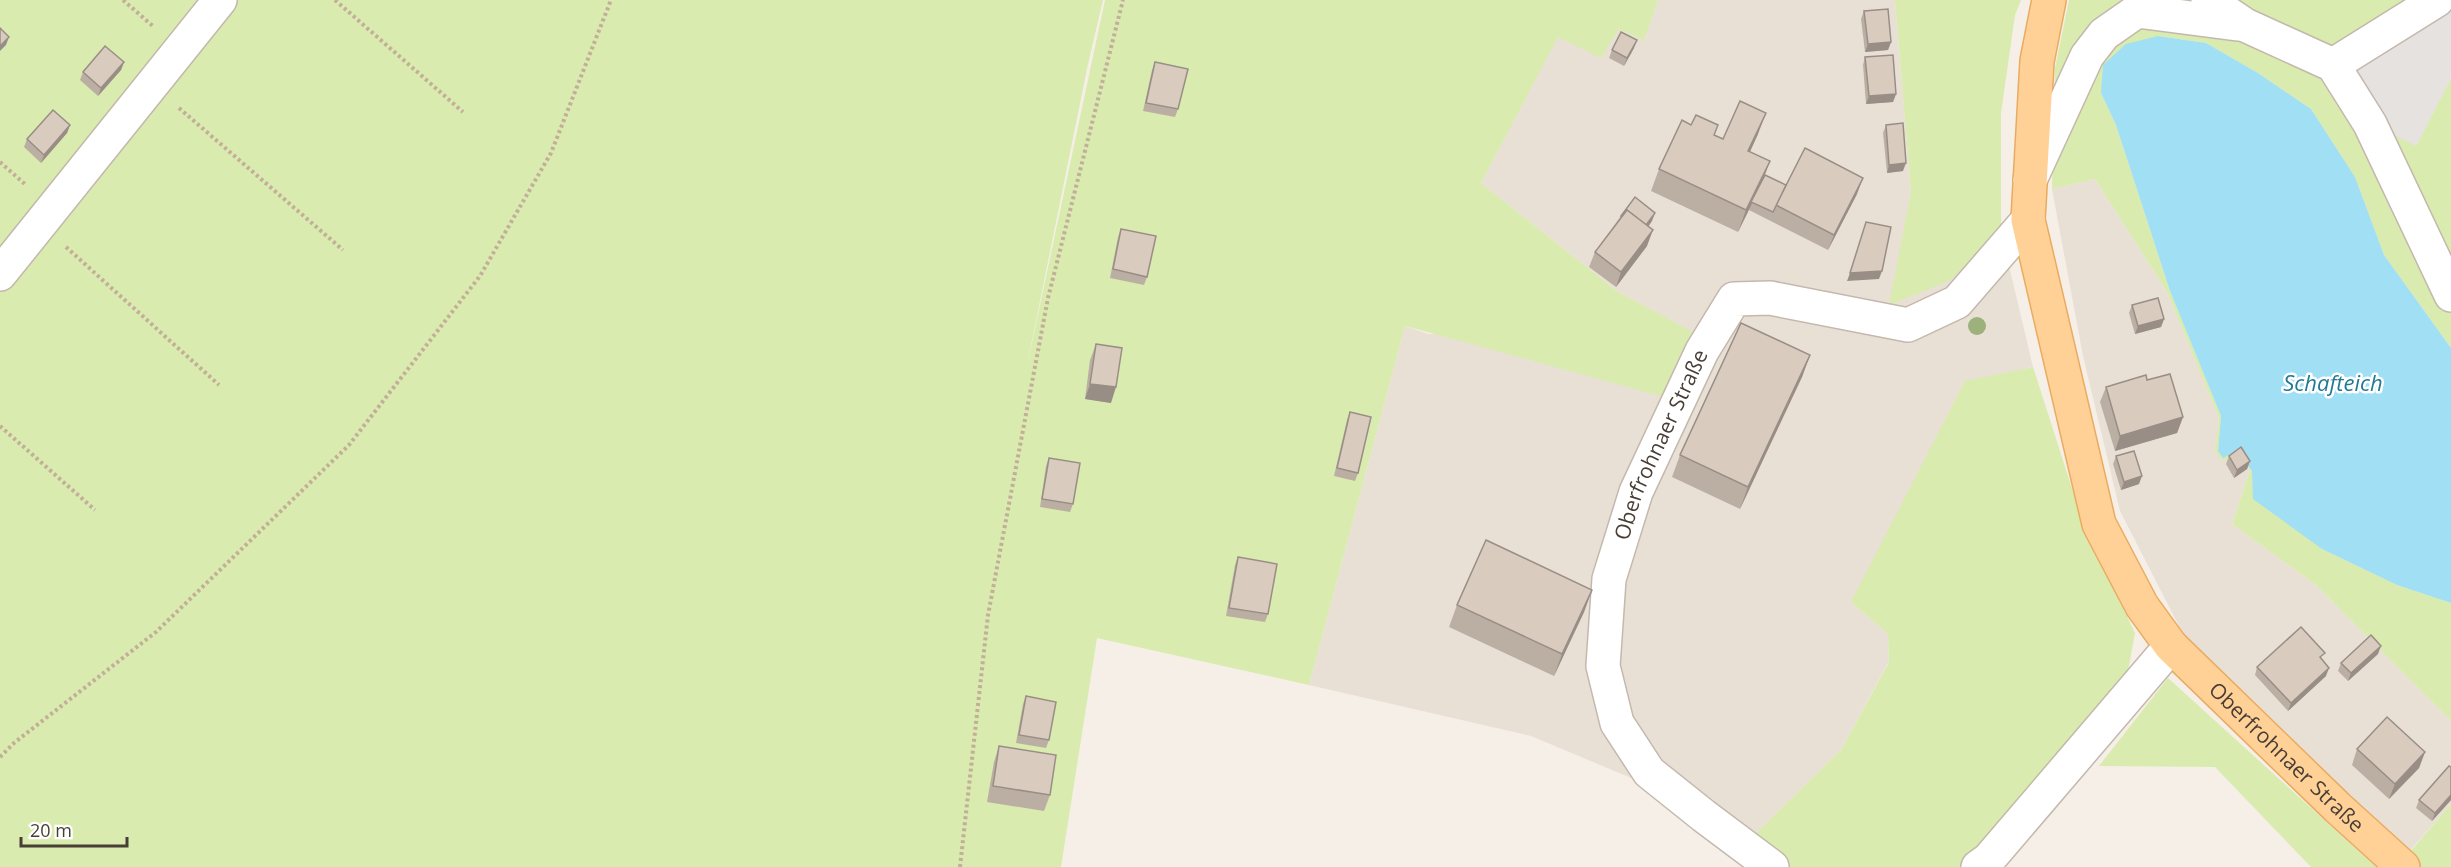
<svg xmlns="http://www.w3.org/2000/svg" width="2451" height="867" font-family="'Open Sans',sans-serif">
<style>
.residential{fill:#e9e0d5}
.green{fill:#d9ebae}
.parking{fill:#e5e2df}
.water{fill:#a1dff4}
.lines{fill:none;stroke-linecap:round;stroke-linejoin:round}
.minor-casing{stroke:#c4b8ac;stroke-width:36}
.major-casing{stroke:#eaab60;stroke-width:36}
.path{stroke:#c3ae9a;stroke-width:4;stroke-dasharray:3 3;stroke-linecap:butt}
.minor{stroke:#fff;stroke-width:33}
.major{stroke:#ffd196;stroke-width:33}
.tree{fill:#9cb17c}
.wall{fill:#bbafa4}
.shaded-wall{fill:#998e86}
.building{fill:#dacbbf;stroke:#998e86;stroke-width:1.5}
.labels{text-anchor:middle;stroke-width:5;stroke-linejoin:round;paint-order:stroke}
.street-label{font-size:21px;fill:#483e36;stroke:#fff}
.water-label{font-size:22px;font-style:italic;fill:#237998;stroke:#fff}
</style>
<rect width="100%" height="100%" fill="#f5efe7"/>
<g class="residential">
<polygon points="1658,0 1895,0 1911,192 1890,305 2001,232 2033,367 1965,382 1852,603 1888,634 1889,661 1841,750 1752,837 1636,780 1531,736 1309,685 1405,326 1428,334 1692,332 1618,292 1481,183 1558,36 1619,29 1644,41"/>
<polygon points="2095,179 2167,292 2219,418 2215,451 2237,452 2250,470 2232,524 2316,585 2451,721 2451,804 2408,853 2182,632 2120,511 2083,356 2052,189"/>
</g>
<g class="green">
<polygon points="0,0 1103,0 1088,64 1024,380 1105,0 1658,0 1644,41 1619,29 1601,58 1558,37 1481,183 1618,292 1693,332 1661,396 1405,326 1309,685 1097,638 1061,867 0,867"/>
<polygon points="1895,0 2021,0 2015,15 2001,113 2001,232 1949,281 1889,305 1911,192"/>
<polygon points="2069,0 2444,0 2416,146 2451,78 2451,348 2384,255 2355,177 2311,109 2258,73 2206,43 2158,36 2101,93 2116,125 2170,291 2221,416 2218,451 2237,450 2252,471 2322,549 2397,585 2451,603 2451,721 2316,585 2232,524 2250,470 2237,453 2223,461 2215,451 2219,418 2167,292 2095,179 2052,189 2055,68"/>
<polygon points="2033,367 2085,529 2135,633 2128,671 2067,756 1965,867 1789,867 1752,837 1841,750 1889,662 1888,634 1851,602 1965,381"/>
<polygon points="2168,678 2376,867 2311,867 2215,767 2099,766"/>
<polygon points="2451,804 2451,867 2397,867"/>
</g>
<polygon class="parking" points="2451,0 2451,78 2416,146 2380,128 2342,66"/>
<polygon class="water" points="2158,36 2206,43 2258,73 2311,109 2355,177 2384,255 2451,348 2451,603 2397,585 2322,549 2253,499 2252,471 2237,451 2223,458 2218,451 2221,416 2170,291 2116,125 2101,93 2103,65 2126,44"/>
<g class="lines">
<g class="minor-casing">
<g id="minor">
<polyline points="2208,0 2245,25 2333,65 2370,124 2451,295"/>
<polyline points="2333,65 2437,0"/>
<polyline points="2030,180 2087,56 2104,34 2137,11 2237,24"/>
<polyline points="0,274 220,0"/>
<path id="s1" d="M1772,867l-68,-51 -55,-44 -32,-49 -14,-57 6,-87 27,-87 66,-141 32,-52 36,-1 138,27 49,-23 71,-82"/>
<polyline points="1978,867 1989,859 2171,646"/>
</g>
</g>
<g class="major-casing">
<g id="major">
<path id="s2" d="M2049,0l-12,61 -9,159 71,304 43,82 29,40 167,162 65,59"/>
</g>
</g>
<g class="path">
<polyline points="123,0 154,27"/>
<polyline points="335,0 463,112"/>
<polyline points="179,108 343,250"/>
<polyline points="0,162 26,185"/>
<polyline points="66,247 219,385"/>
<polyline points="0,426 95,510"/>
<polyline points="0,757 14,743 156,632 349,445 480,276 551,153 611,0"/>
<polyline points="960,867 988,615 1048,298 1123,0"/>
</g>
<use href="#minor" class="minor"/>
<use href="#major" class="major"/>
</g>
<circle class="tree" cx="1977" cy="326" r="9"/>
<g class="wall">
<polygon points="1864,11 1891,42 1888,50 1865,52 1861,19"/>
<polygon points="1634,48 1624,66 1609,58 1612,50"/>
<polygon points="1865,57 1896,94 1893,102 1866,104 1863,65"/>
<polygon points="124,62 121,70 98,96 80,80 83,72"/>
<polygon points="1155,62 1178,109 1175,117 1143,111 1152,70"/>
<polygon points="70,125 67,133 41,163 24,147 27,139"/>
<polygon points="1886,125 1903,171 1887,173 1883,133"/>
<polygon points="1758,134 1750,152 1764,175 1786,185 1857,194 1828,250 1749,210 1738,232 1651,191 1659,169 1715,135 1723,139"/>
<polygon points="1621,216 1652,221 1648,227 1647,246 1616,287 1589,267 1595,252"/>
<polygon points="1121,229 1147,277 1144,285 1110,278 1118,237"/>
<polygon points="2132,305 2164,319 2161,327 2135,334 2129,313"/>
<polygon points="1096,344 1111,403 1085,399 1090,360"/>
<polygon points="1810,355 1802,377 1740,509 1672,477 1680,455"/>
<polygon points="2147,380 2183,417 2177,433 2115,451 2100,402 2106,387"/>
<polygon points="1350,412 1358,473 1355,481 1334,476 1347,420"/>
<polygon points="2116,456 2139,484 2121,490 2113,464"/>
<polygon points="2229,456 2250,461 2247,469 2234,478 2226,464"/>
<polygon points="1049,458 1073,504 1070,512 1040,507 1046,466"/>
<polygon points="1238,557 1268,614 1265,622 1226,616 1235,565"/>
<polygon points="1592,590 1584,612 1554,676 1449,627 1457,605"/>
<polygon points="2378,654 2348,681 2338,671 2341,663"/>
<polygon points="2322,660 2326,676 2288,711 2255,675 2257,667"/>
<polygon points="1026,696 1049,740 1046,748 1016,743 1023,704"/>
<polygon points="999,746 1050,795 1044,811 987,802 994,762"/>
<polygon points="2357,749 2425,752 2419,768 2389,799 2352,765"/>
<polygon points="2451,767 2451,800 2432,821 2416,808 2419,800"/>
</g>
<g class="shaded-wall">
<polygon points="9,37 6,45 0,51 0,46"/>
<polygon points="1637,40 1634,48 1624,66 1627,58"/>
<polygon points="1891,42 1888,50 1865,52 1868,44"/>
<polygon points="124,62 121,70 98,96 101,88"/>
<polygon points="1896,94 1893,102 1866,104 1869,96"/>
<polygon points="1766,113 1758,134 1740,173 1748,151"/>
<polygon points="70,125 67,133 41,163 44,155"/>
<polygon points="1770,161 1762,183 1738,232 1746,210"/>
<polygon points="1906,163 1903,171 1887,173 1889,165"/>
<polygon points="1863,178 1857,194 1828,250 1834,235"/>
<polygon points="1655,213 1652,221 1639,239 1642,231"/>
<polygon points="1653,230 1647,246 1616,287 1621,272"/>
<polygon points="1882,271 1879,279 1847,281 1850,273"/>
<polygon points="2164,319 2161,327 2135,334 2138,326"/>
<polygon points="1810,355 1802,377 1740,509 1748,487"/>
<polygon points="1090,384 1116,387 1111,403 1085,399"/>
<polygon points="2183,417 2177,433 2115,451 2120,436"/>
<polygon points="2250,461 2247,469 2234,478 2237,470"/>
<polygon points="2142,476 2139,484 2121,490 2124,482"/>
<polygon points="1592,590 1584,612 1554,676 1562,654"/>
<polygon points="2381,646 2378,654 2348,681 2351,673"/>
<polygon points="2329,668 2326,676 2288,711 2291,703"/>
<polygon points="2425,752 2419,768 2389,799 2395,784"/>
<polygon points="2451,795 2451,800 2432,821 2435,813"/>
</g>
<g class="building">
<polygon points="1888,9 1891,42 1868,44 1864,11"/>
<polygon points="0,28 9,37 0,46"/>
<polygon points="1621,32 1637,40 1627,58 1612,50"/>
<polygon points="105,46 124,62 101,88 83,72"/>
<polygon points="1893,55 1896,94 1869,96 1865,57"/>
<polygon points="1155,62 1188,69 1178,109 1146,103"/>
<polygon points="1740,101 1766,113 1748,151 1770,161 1746,210 1659,169 1682,120 1691,125 1696,115 1718,125 1714,135 1723,139"/>
<polygon points="53,110 70,125 44,155 27,139"/>
<polygon points="1903,123 1906,163 1889,165 1886,125"/>
<polygon points="1805,148 1863,178 1834,235 1776,205"/>
<polygon points="1765,175 1786,185 1773,212 1751,202"/>
<polygon points="1635,197 1655,213 1646,225 1627,210 1622,216 1621,216"/>
<polygon points="1627,210 1653,230 1621,272 1595,252"/>
<polygon points="1866,222 1891,227 1882,271 1850,273"/>
<polygon points="1121,229 1156,236 1147,277 1113,269"/>
<polygon points="2158,298 2164,319 2138,326 2132,305"/>
<polygon points="1741,323 1810,355 1748,487 1680,455"/>
<polygon points="1096,344 1122,348 1116,387 1090,384"/>
<polygon points="2170,374 2183,417 2120,436 2106,387 2146,375 2147,380"/>
<polygon points="1350,412 1371,417 1358,473 1337,468"/>
<polygon points="2241,447 2250,461 2237,470 2229,456"/>
<polygon points="2134,451 2142,476 2124,482 2116,456"/>
<polygon points="1049,458 1080,463 1073,504 1042,499"/>
<polygon points="1486,540 1592,590 1562,654 1457,605"/>
<polygon points="1238,557 1277,564 1268,614 1229,608"/>
<polygon points="2301,627 2325,653 2320,657 2329,668 2291,703 2257,667"/>
<polygon points="2371,635 2381,646 2351,673 2341,663"/>
<polygon points="1026,696 1056,702 1049,740 1019,735"/>
<polygon points="2387,717 2425,752 2395,784 2357,749"/>
<polygon points="999,746 1056,755 1050,795 993,786"/>
<polygon points="2449,766 2451,767 2451,795 2435,813 2419,800"/>
</g>
<g class="labels">
<g class="street-label">
<text dy="7" stroke="none"><textPath href="#s1" startOffset="504">Oberfrohnaer Straße</textPath></text>
<text dy="7" stroke="none"><textPath href="#s2" startOffset="836">Oberfrohnaer Straße</textPath></text>
</g>
<g class="water-label">
<text x="2333" y="391">Schafteich</text>
</g>
</g>
<path d="M21 837v9h106v-9" fill="none" stroke="#483e36" stroke-width="3"/>
<text x="30" y="837" font-size="18" fill="#483e36" stroke="#ffffff" stroke-width="4.5" paint-order="stroke">20 m</text>
</svg>
